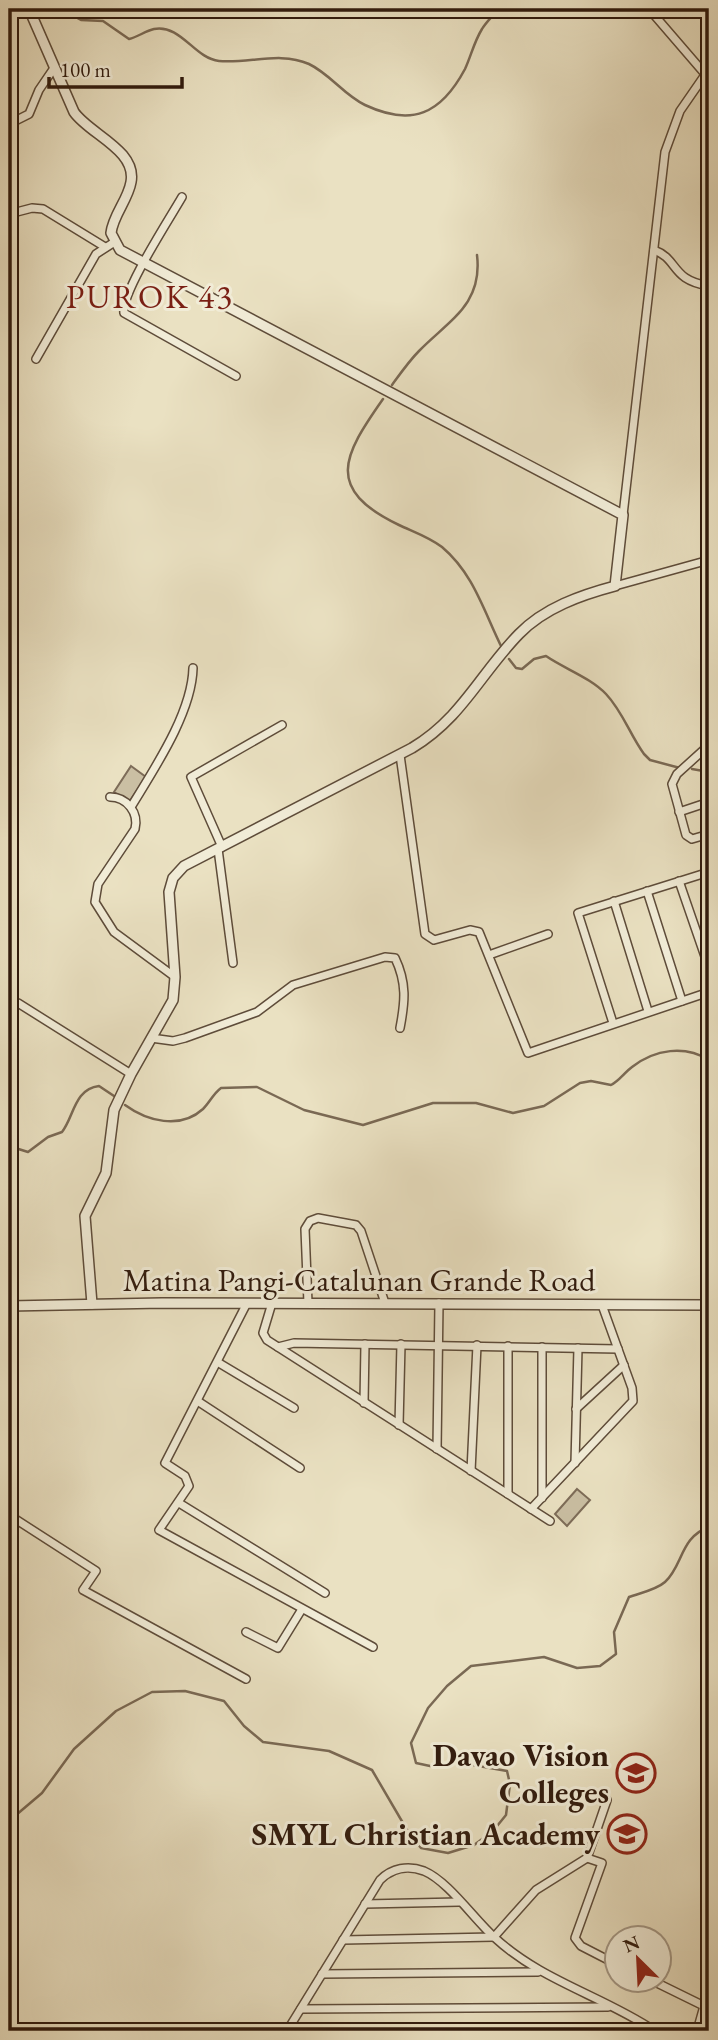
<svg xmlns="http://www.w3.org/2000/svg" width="718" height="2040" font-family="'EB Garamond',serif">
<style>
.green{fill:#cabfa3;stroke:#7d6c58;stroke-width:2}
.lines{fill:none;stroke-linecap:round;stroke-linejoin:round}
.stream{stroke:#7a6954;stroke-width:2.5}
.minor-casing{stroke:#5e4c3a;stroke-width:10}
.tertiary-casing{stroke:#5e4c3a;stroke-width:12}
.minor{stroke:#f1ecd7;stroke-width:7}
.tertiary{stroke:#f1ecd7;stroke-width:9}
.labels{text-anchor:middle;stroke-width:6;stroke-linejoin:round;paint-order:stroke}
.street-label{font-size:32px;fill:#301a0d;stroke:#f1ecd7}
.poi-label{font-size:32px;font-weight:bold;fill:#301a0d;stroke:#f1ecd7;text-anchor:end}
.neighbourhood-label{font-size:33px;letter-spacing:2px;fill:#7a1f14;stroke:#f1ecd7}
</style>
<rect width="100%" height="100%" fill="#eae1c2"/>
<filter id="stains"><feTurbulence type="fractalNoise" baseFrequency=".00286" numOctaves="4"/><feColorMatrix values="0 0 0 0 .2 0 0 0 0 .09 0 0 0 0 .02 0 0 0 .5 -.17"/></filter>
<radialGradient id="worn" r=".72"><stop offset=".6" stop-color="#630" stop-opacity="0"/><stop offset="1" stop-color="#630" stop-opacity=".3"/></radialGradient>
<g class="green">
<polygon points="131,766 146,777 129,802 114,792"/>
<polygon points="577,1489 590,1500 567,1526 555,1514"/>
</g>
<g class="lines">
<g class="stream">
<path d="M61,9l20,11 22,1 26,18c9,-2 16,-8 25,-10 27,-5 40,29 65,32 29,3 61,-10 90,3 21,10 35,31 56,41 47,22 76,9 100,-36 6,-13 9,-27 17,-40 4,-7 11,-13 16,-20"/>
<path d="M392,385c8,-11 17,-24 27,-34 29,-30 64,-46 58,-96"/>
<path d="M383,399c-40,57 -59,90 16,126 15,7 30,12 43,22 32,27 42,65 60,101"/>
<path d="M509,659l7,9 6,1 12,-10 12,-3c19,13 45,22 60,38 17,18 24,41 38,60l6,6 30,8"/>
<polyline points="692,769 709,772"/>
<path d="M125,1105c22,16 55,25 78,4 7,-7 10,-15 18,-21l36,-1 47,23 59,15 70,-22h43l37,10 31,-7 36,-23 11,-2 20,4c8,-4 13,-12 21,-18 23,-18 53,-22 77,-7"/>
<path d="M9,1146l19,6 20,-15 14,-5c12,-15 12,-43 37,-46l15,10"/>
<path d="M9,1821l33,-28 32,-44 42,-38 36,-19 33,-1 39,10 20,25 19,16 66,9 43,19 38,65 11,13 27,5 26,-8 19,-14 13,-16 4,-31 -3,-13 -51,-9 -26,4 -14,-3 -5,-20 17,-35 19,-22 24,-20 73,-9 33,11 23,-2 16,-12 -2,-22 15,-35c11,-4 27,-7 36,-15 18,-16 15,-45 44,-55"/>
</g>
<g class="minor-casing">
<g id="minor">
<polyline points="649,9 705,74"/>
<polyline points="9,124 29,114 39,90 54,68"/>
<path d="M182,197c-12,21 -61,96 -58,116l112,63"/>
<polyline points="9,214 32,208 43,209 105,247"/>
<path d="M654,250c25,9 16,30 55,36"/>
<polyline points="36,359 96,254 113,243"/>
<polyline points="9,426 9,428"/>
<polyline points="623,515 665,152 680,111 709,69"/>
<polyline points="615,586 709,560"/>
<polyline points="709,745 677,774 672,784 686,835 692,839 709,834"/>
<polyline points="400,755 425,934 434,940 470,930 479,932 528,1053 709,992"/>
<path d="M110,797c17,0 29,16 25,32l-37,55 -3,18 19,30 61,45"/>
<path d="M131,807c23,-38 61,-94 62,-139"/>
<polyline points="679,812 709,802"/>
<polyline points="222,847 191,777 282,725"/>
<polyline points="218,849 233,963"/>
<polyline points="679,881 709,968"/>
<polyline points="647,891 682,1001"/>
<polyline points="614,901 648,1011"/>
<polyline points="489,955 548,934"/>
<polyline points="18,1003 131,1074"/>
<polyline points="613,1023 578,913 709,872"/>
<path d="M151,1038l22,3 12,-3 72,-26 36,-27 92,-28 10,1c12,25 10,44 5,70"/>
<polyline points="9,1262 10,1257"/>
<polyline points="247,1303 165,1463 185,1476 189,1486 159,1530 373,1647"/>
<polyline points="272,1303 263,1333 267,1340 550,1521"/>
<polyline points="308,1303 305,1229 310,1221 318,1218 356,1225 361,1231 385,1303"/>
<polyline points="508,1346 508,1494"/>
<polyline points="278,1347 294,1343 618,1349"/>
<polyline points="219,1363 294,1408"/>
<polyline points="199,1402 300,1468"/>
<polyline points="364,1403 365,1344"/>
<polyline points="576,1409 624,1365"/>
<polyline points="399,1425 401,1344"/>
<polyline points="437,1449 439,1303"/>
<polyline points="575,1463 578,1348"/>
<polyline points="471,1471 477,1345"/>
<polyline points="542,1498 542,1347"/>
<polyline points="179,1503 325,1593"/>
<polyline points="531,1509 633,1401 632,1388 602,1305"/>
<polyline points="9,1515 96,1571 83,1590 246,1679"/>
<polyline points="246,1632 278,1648 302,1609"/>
<polyline points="587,1858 602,1863 575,1938 581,1946 616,1964"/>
<polyline points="365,1904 459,1902"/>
<polyline points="343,1940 494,1937 536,1890 587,1858 607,1800"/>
<polyline points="322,1974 538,1972"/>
<polyline points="651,1980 704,2006 697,2031"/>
<polyline points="301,2009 608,2007"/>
<path d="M287,2031l93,-151c12,-12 28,-15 44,-9 24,10 50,48 70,66 47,44 109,59 161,94"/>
</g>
</g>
<g class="tertiary-casing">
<g id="tertiary">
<path d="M29,9l45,103c15,22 63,38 57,70 -3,18 -18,33 -20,51l9,17 503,265 -8,71c-34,9 -71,22 -96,48 -39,40 -57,84 -107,114l-228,118 -11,12 -4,14 6,85 -2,23 -42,74 -17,36 -8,63 -21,43 7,88"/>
<polyline points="9,1306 162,1303 709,1305"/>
</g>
</g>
<use href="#minor" class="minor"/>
<use href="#tertiary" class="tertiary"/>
</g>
<defs>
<g id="university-ring" transform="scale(2.0125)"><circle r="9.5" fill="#f1ecd7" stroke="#8f2418" stroke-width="1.5"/><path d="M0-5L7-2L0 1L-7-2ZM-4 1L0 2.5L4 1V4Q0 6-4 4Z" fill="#8f2418"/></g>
<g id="school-ring" transform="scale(2.0125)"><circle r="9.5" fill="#f1ecd7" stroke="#8f2418" stroke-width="1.5"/><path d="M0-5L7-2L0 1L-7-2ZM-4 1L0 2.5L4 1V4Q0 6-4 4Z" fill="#8f2418"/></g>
</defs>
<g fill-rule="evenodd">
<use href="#university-ring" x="636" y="1773"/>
<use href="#school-ring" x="627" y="1834"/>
</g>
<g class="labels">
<g class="street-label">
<text x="359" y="1291">Matina Pangi-Catalunan Grande Road</text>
</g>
<g class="poi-label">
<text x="609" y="1766">Davao Vision<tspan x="609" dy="37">Colleges</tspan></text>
<text x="600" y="1845">SMYL Christian Academy</text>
</g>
<g class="neighbourhood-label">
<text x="150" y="308">PUROK 43</text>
</g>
</g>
<rect width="718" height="2040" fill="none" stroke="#eae1c2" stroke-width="35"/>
<rect x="10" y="10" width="697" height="2019" fill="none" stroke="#301a0d" stroke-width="3.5"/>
<rect x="18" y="18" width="683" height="2005" fill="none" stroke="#301a0d" stroke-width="2"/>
<g transform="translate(638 1959) rotate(336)"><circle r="33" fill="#f1ecd7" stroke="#a49886" stroke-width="2"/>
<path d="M0-5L12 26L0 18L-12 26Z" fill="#8f2418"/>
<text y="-10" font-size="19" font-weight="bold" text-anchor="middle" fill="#301a0d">N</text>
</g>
<path d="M49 77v10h133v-10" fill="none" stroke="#301a0d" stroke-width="3.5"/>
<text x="60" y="77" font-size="21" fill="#301a0d" stroke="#f1ecd7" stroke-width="5" paint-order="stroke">100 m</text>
<rect width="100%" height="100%" filter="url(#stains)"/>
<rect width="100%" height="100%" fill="url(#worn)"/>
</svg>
